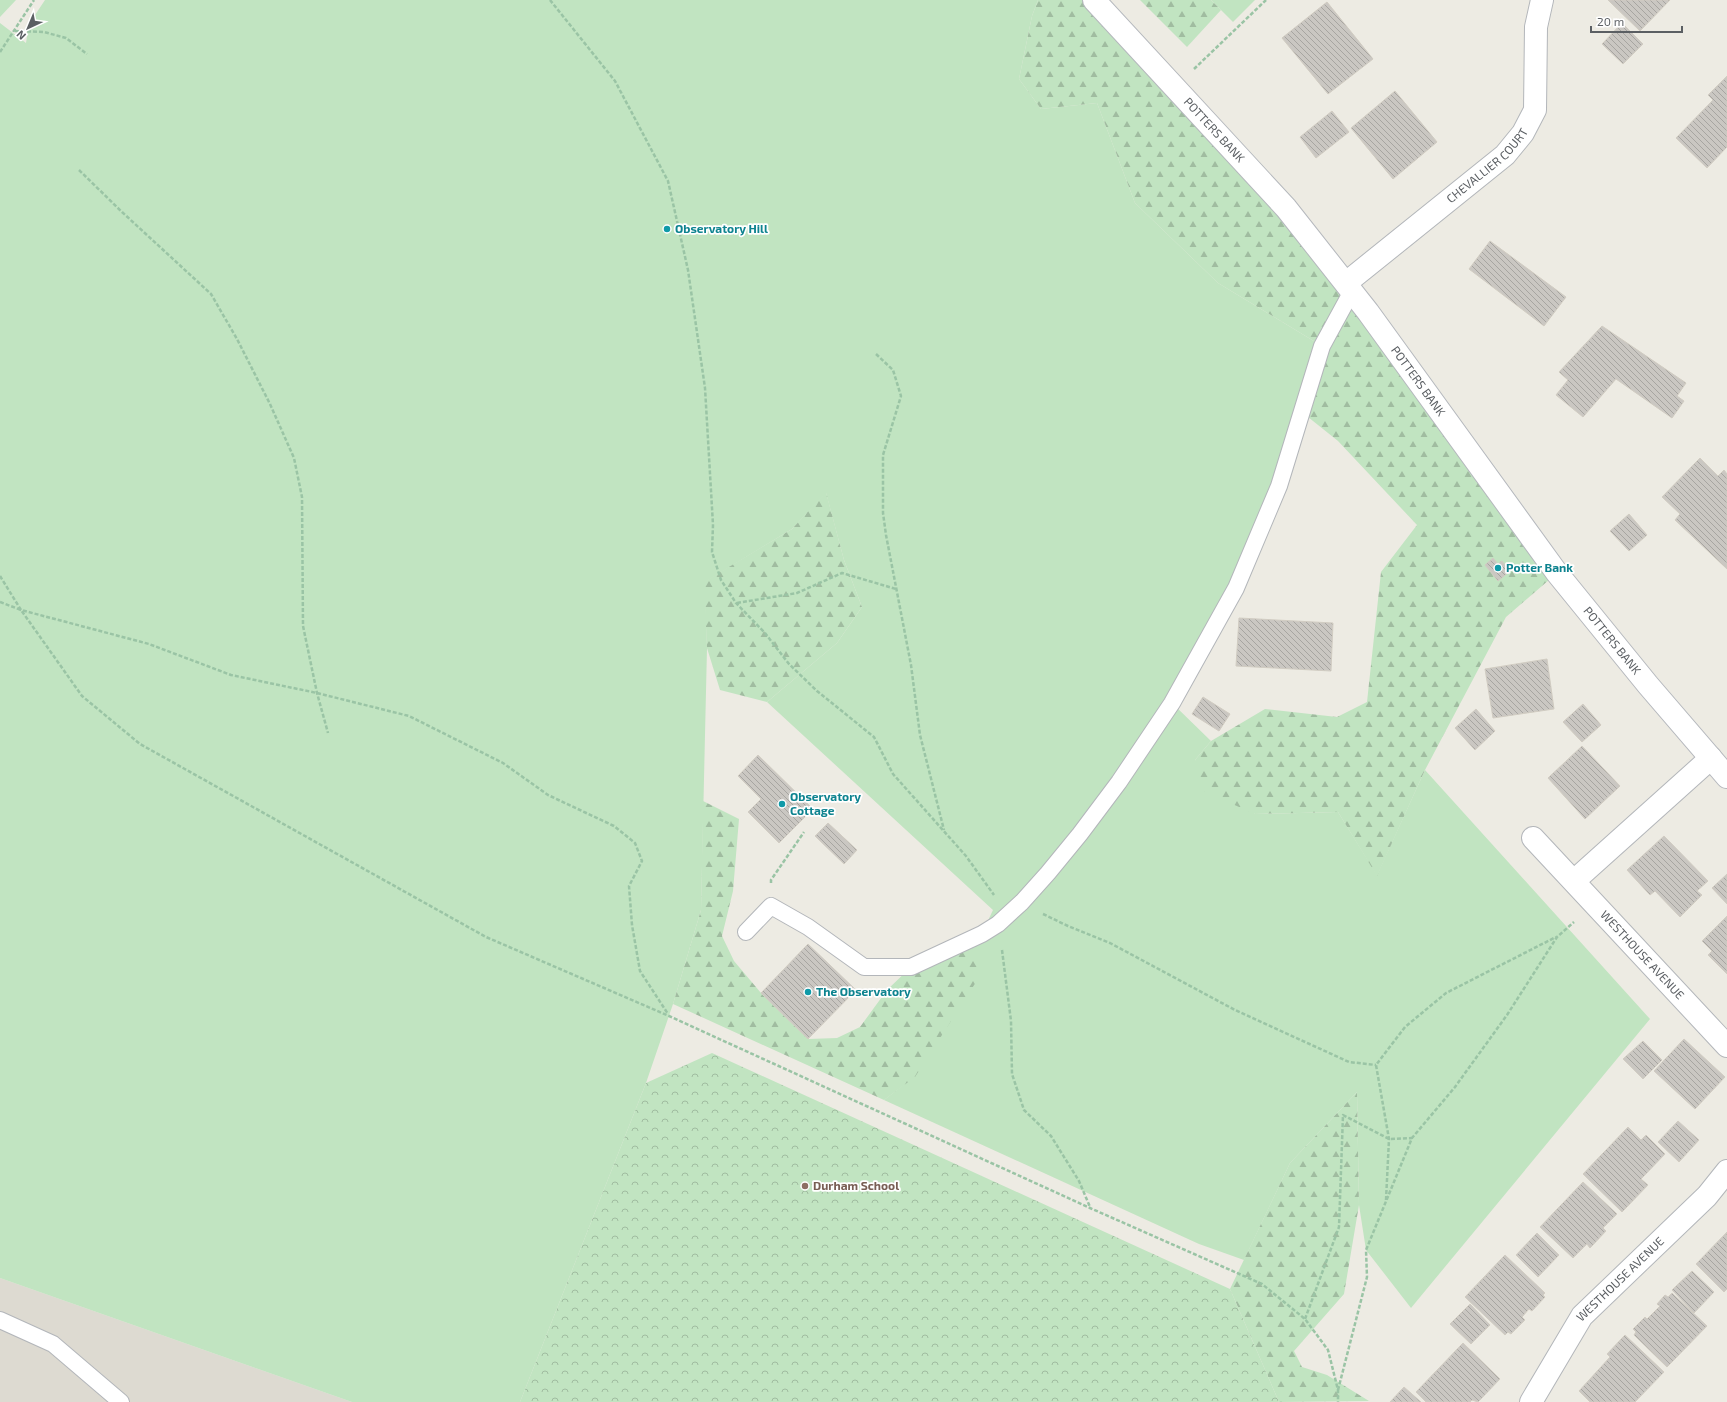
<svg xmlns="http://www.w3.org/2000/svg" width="1727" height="1402" font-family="'Exo 2',sans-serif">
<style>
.education{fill:#dddad1}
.green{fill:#c1e4c1}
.forest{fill:url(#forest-firs)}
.park{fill:url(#park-crowns)}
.building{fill:url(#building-back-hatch);stroke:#d1ccc2}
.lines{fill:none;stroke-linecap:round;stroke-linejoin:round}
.lane-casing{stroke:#b3b6ba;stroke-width:18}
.street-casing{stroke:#b3b6ba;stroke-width:24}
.secondary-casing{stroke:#b5b8bd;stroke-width:24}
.path{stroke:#9ac4a5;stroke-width:2.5;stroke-dasharray:4 2;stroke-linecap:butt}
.lane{stroke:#fff;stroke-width:16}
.street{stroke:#fff;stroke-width:22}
.secondary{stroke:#fff;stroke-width:22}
.culture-dot{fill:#0f9aa8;stroke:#fff;stroke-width:1.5}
.education-dot{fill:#8d6e63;stroke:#fff;stroke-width:1.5}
.labels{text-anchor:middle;stroke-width:3.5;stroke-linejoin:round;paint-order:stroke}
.street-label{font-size:12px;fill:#5b5f63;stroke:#fff}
.culture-label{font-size:12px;font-weight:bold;fill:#0d838f;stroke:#fff;text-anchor:start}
.education-label{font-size:12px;font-weight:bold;fill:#785e54;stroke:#fff;text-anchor:start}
</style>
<defs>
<pattern id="forest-firs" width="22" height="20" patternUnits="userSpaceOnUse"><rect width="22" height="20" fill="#c1e4c1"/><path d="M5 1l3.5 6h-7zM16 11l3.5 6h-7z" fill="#a0bca0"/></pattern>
<pattern id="park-crowns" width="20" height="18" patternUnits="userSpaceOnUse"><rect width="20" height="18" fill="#c1e4c1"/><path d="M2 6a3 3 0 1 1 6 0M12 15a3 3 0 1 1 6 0" fill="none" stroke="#a0bca0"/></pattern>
<pattern id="building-back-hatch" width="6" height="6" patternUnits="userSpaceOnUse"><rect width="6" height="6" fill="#cac7c2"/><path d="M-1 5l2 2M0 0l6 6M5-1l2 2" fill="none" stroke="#a7a5a1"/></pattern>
</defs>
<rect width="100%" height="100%" fill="#edebe3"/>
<polygon class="education" points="0,1278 352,1402 0,1402"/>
<g class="green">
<polygon points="0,0 16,0 0,17"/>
<polygon points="45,0 1038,0 1032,16 1019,79 1041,109 1097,103 1135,203 1218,283 1322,346 1279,486 1172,703 1211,741 1195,760 1255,814 1338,812 1377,875 1425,770 1650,1019 1411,1308 1366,1250 1359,1205 1357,1092 1290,1163 1244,1260 1199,1244 884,1100 915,1076 993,910 767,702 837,643 862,607 844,560 826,493 792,529 705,582 707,648 701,910 673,1004 646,1083 520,1402 352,1402 0,1278 0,23 26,43 29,24"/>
<polygon points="1211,0 1255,0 1233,22"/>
</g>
<g class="forest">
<polygon points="1038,0 1094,0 1233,149 1557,573 1506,617 1425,770 1377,876 1338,812 1255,814 1205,792 1195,760 1211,741 1265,709 1337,717 1367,702 1381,572 1417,525 1338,441 1303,413 1322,346 1218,283 1135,203 1097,103 1041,109 1019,79 1032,16"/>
<polygon points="1140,0 1211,0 1221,10 1187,47"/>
<polygon points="826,492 844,560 862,607 837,643 767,702 720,690 707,648 704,582 792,529"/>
<polygon points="703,801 739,819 733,891 722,936 734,961 761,993 808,1039 837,1038 860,1027 887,990 911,967 982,934 978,979 915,1077 884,1100 673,1004 701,910"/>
<polygon points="1357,1092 1359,1205 1344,1294 1294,1351 1302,1367 1327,1375 1369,1401 1279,1402 1230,1289 1290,1163"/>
</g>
<polygon class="park" points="712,1053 1230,1289 1279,1402 520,1402 646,1083"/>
<g class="building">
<polygon points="1608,0 1670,0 1640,31"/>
<polygon points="1327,2 1373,59 1328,94 1282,38"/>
<polygon points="1622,23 1643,44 1623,64 1602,44"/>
<polygon points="1727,76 1727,147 1707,168 1676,138 1713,100 1708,95"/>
<polygon points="1395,91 1437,142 1393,179 1351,128"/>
<polygon points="1332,111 1349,132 1316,158 1300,137"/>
<polygon points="1490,241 1566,297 1544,326 1469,269"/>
<polygon points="1602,326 1686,383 1677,396 1684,401 1672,418 1616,379 1583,417 1556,395 1568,380 1559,372"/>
<polygon points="1700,458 1718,476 1724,470 1727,474 1727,569 1675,520 1680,514 1662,497"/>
<polygon points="1629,514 1647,535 1629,551 1610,531"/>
<polygon points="1493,558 1498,564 1502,561 1510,571 1498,581 1485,565"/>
<polygon points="1239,618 1333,623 1331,671 1236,666"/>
<polygon points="1547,659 1554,709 1493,718 1485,669"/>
<polygon points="1203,697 1230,714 1219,731 1192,714"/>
<polygon points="1583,704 1601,725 1582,742 1563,722"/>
<polygon points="1476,709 1495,731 1475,750 1455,728"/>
<polygon points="1582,746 1620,786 1585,819 1548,778"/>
<polygon points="758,755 813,809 779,843 748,812 761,799 738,776"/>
<polygon points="828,823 857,850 844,864 815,836"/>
<polygon points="1664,836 1708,881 1697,891 1702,895 1680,917 1655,891 1650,895 1627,870"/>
<polygon points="1727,874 1727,904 1712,888"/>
<polygon points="1727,916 1727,974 1708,955 1712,951 1702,941"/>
<polygon points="808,944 856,990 808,1039 761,993"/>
<polygon points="1684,1039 1725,1077 1695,1109 1654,1071"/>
<polygon points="1643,1041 1662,1060 1643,1079 1623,1059"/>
<polygon points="1678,1121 1699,1140 1679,1162 1658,1142"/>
<polygon points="1628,1127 1641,1140 1646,1135 1665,1154 1641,1179 1648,1185 1622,1212 1583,1174"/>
<polygon points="1583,1182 1617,1214 1603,1228 1606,1231 1590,1248 1587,1244 1573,1258 1540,1227"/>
<polygon points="1727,1232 1727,1289 1724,1292 1696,1264"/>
<polygon points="1537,1233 1559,1255 1538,1277 1516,1255"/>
<polygon points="1505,1255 1545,1293 1543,1295 1545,1297 1532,1311 1529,1309 1522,1317 1525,1320 1511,1334 1508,1332 1505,1335 1465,1297"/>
<polygon points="1692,1271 1714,1292 1694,1313 1672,1290"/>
<polygon points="1672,1293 1707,1326 1667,1367 1634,1335 1636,1332 1633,1329 1645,1317 1647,1319 1660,1306 1657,1304 1665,1295 1668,1297"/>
<polygon points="1470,1304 1490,1325 1471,1344 1450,1324"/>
<polygon points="1625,1335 1664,1372 1635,1402 1590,1402 1579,1391 1610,1357 1607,1354"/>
<polygon points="1463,1343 1500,1379 1478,1402 1472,1400 1470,1402 1426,1402 1416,1392"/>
<polygon points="1404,1387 1421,1402 1390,1402"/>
</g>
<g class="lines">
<g class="lane-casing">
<g id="lane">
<polyline points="746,932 771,906 808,927 864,967 911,967 982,934 998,924 1022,902 1048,873 1080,834 1119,782 1172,703 1236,588 1279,486 1322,346 1352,291"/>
<polyline points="0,1320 53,1344 121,1402"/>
</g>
</g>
<g class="street-casing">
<g id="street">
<path id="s1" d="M1346,283l159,-128 18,-22 12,-23 1,-83 6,-27"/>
<path id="s2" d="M1533,838l194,208"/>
<polyline points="1574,881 1711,758"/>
<path id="s3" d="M1531,1402l51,-86 125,-120 20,-25"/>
</g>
</g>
<g class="secondary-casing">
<g id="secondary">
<path id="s4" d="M1094,0l192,208 82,104 189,261 91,112 79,92"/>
</g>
</g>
<g class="path">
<polyline points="550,0 615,81 668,181 688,270 705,388 713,525 712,552 721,580 736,603 765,633 789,664 817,691 874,737 893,774 966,856 994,895"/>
<polyline points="15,31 44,32 66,38 87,54"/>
<polyline points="0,52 34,0"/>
<polyline points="1194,69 1266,0"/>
<polyline points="79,170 122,212 211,294 237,339 270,404 294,458 302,497 303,626 317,693 328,733"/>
<polyline points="876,354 893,370 901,396 883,455 883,513 886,535 911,665 920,735 944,830"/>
<polyline points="0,576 21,610 149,644 231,675 317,693 409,716 503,763 548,795 614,826 635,843 642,861 629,886 632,925 640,971 668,1014"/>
<polyline points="0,602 21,610 82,696 140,744 486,937 669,1016 1090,1208 1262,1284 1305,1319 1328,1350 1338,1390 1338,1402"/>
<polyline points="737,603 797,593 842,573 896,589"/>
<polyline points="771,883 771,880 804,832"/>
<polyline points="1043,914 1068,926 1110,943 1235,1010 1349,1062 1376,1065"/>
<polyline points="1002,950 1011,1021 1012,1074 1024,1110 1051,1136 1079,1181 1090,1207"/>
<polyline points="1386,1200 1389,1139 1376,1065 1405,1027 1446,993 1556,937"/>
<polyline points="1305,1319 1339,1227 1343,1115 1389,1139 1412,1138"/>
<polyline points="1338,1390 1367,1277 1366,1250 1412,1138 1455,1087 1507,1015 1557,937 1574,922"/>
</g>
<use href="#lane" class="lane"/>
<use href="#street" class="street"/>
<use href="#secondary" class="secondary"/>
</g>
<g class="culture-dot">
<circle cx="667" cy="229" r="4"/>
<circle cx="1498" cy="568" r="4"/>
<circle cx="782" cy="804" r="4"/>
<circle cx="808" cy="992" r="4"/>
</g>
<circle class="education-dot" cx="805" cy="1186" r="4"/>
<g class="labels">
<g class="street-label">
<text dy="4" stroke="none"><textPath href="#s4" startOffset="177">POTTERS BANK</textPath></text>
<text dy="4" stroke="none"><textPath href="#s1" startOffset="184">CHEVALLIER COURT</textPath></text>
<text dy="4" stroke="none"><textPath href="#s4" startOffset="501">POTTERS BANK</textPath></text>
<text dy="4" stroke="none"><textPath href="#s4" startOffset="825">POTTERS BANK</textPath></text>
<text dy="4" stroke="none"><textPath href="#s2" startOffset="160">WESTHOUSE AVENUE</textPath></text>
<text dy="4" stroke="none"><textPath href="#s3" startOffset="153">WESTHOUSE AVENUE</textPath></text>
</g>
<g class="culture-label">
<text x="675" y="233">Observatory Hill</text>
<text x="1506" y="572">Potter Bank</text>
<text x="790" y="801">Observatory<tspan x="790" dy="14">Cottage</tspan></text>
<text x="816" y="996">The Observatory</text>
</g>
<g class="education-label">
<text x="813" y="1190">Durham School</text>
</g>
</g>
<g transform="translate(28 28) rotate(224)" stroke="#ffffff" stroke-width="3" paint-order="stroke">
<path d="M0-3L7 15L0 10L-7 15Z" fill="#5b5f63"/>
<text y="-6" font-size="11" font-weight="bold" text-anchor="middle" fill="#5b5f63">N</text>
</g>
<path d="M1591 26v6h91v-6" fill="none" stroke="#5b5f63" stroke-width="2"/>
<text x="1597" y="26" font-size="12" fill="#5b5f63" stroke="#ffffff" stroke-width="3" paint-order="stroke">20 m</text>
</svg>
